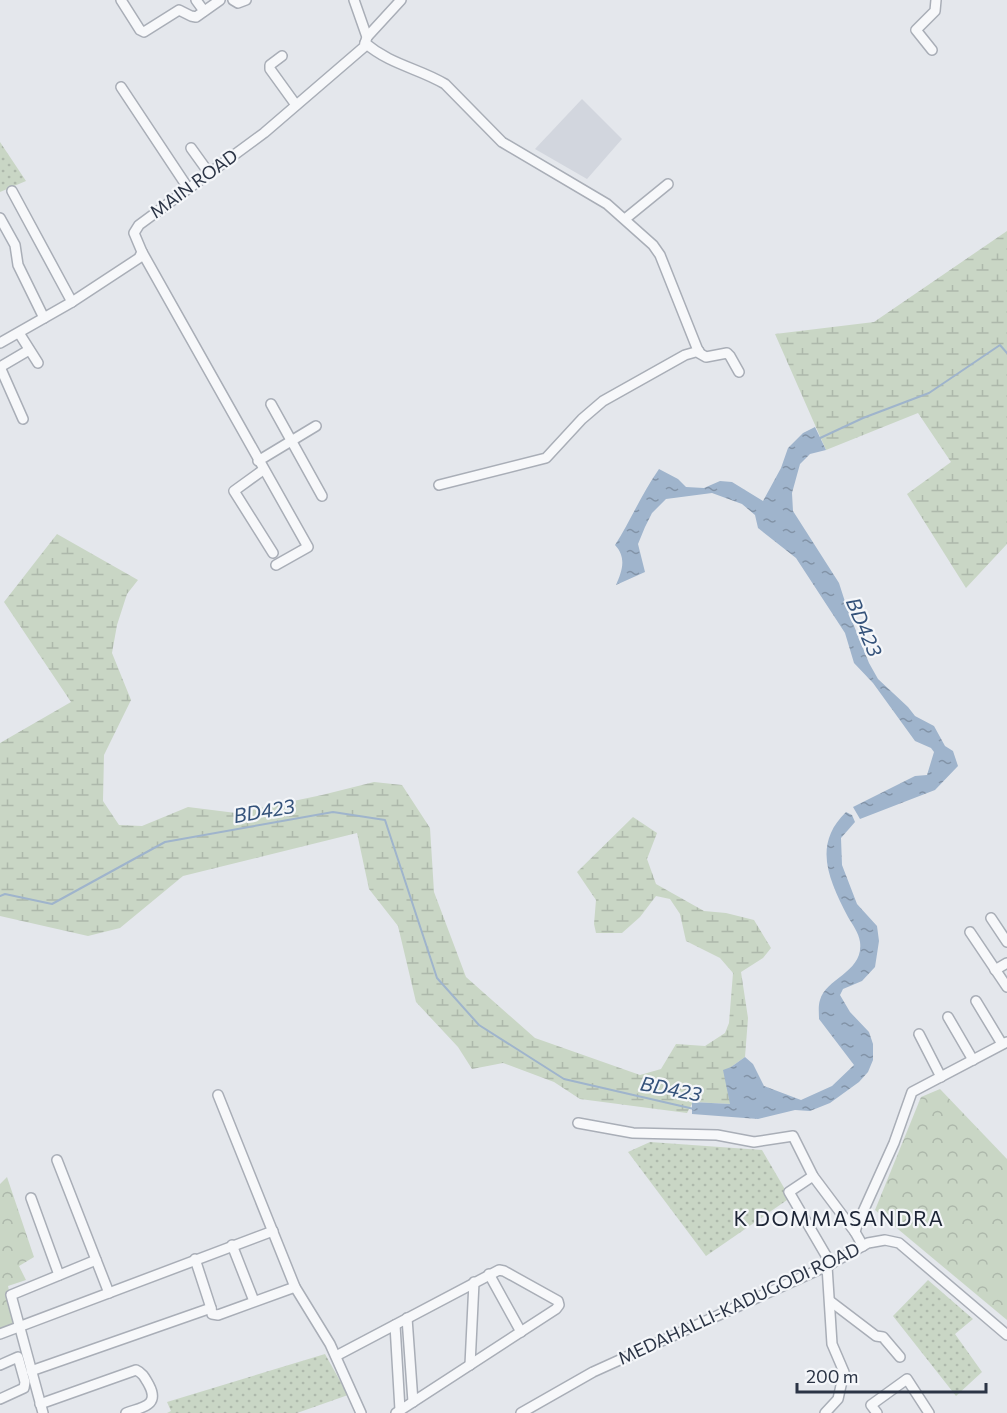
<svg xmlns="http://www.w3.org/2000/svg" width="1007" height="1413" font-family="Commissioner,sans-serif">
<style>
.built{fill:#d2d6de}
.grass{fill:url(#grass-dots)}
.forest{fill:url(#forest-crowns)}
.wetland{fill:url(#wetland-marsh)}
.water{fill:url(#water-ripples)}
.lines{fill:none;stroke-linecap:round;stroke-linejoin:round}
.stream{stroke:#9fb4cc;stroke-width:2}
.minor-casing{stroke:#a9aeb7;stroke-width:12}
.minor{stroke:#f7f8fa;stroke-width:9}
.labels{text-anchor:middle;stroke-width:4.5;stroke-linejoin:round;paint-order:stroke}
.street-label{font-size:18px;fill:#2b3445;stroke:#f4f6f9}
.water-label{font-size:20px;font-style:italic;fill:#34527a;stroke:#f4f6f9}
.quarter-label{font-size:21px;letter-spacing:1.5px;fill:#1d2536;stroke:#f4f6f9}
</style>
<defs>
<pattern id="grass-dots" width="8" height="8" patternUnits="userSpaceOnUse" patternTransform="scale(1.5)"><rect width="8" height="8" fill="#c9d6c5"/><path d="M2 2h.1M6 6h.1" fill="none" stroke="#adb8ab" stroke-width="1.8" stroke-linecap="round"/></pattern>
<pattern id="forest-crowns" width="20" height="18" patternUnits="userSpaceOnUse" patternTransform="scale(1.5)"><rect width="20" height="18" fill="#c9d6c5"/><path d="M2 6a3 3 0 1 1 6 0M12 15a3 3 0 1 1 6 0" fill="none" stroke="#adb8ab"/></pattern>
<pattern id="wetland-marsh" width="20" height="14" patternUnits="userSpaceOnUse" patternTransform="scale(1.5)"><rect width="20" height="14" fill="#c9d6c5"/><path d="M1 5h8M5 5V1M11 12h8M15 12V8" fill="none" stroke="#adb8ab"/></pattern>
<pattern id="water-ripples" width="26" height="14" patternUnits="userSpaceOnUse" patternTransform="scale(1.5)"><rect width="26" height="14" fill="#9fb4cc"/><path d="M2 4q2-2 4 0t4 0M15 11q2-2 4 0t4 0" fill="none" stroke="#8293a7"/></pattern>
</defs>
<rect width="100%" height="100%" fill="#e4e7ec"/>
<polygon class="built" points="582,99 622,139 587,179 535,149"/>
<g class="grass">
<polygon points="0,142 26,181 0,192"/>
<polygon points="650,1142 762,1150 790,1198 706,1256 628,1152"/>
<polygon points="928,1280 973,1319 955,1334 982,1372 956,1396 893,1316"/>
<polygon points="325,1354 348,1395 297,1413 167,1413 171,1411 167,1402"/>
</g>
<g class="forest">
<polygon points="940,1089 1007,1159 1007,1320 875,1210 921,1097"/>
<polygon points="7,1177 34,1257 19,1266 26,1280 8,1286 16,1325 0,1330 0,1184"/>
</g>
<g class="wetland">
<polygon points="1007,231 1007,544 966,588 907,494 951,462 918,413 826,450 775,334 874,322"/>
<polygon points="57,534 138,580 127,594 117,625 112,653 131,700 104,755 103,801 119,825 142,826 188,807 236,813 322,795 374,782 402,785 430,828 434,892 466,977 535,1038 640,1075 661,1069 676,1044 705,1046 725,1033 729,1023 733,973 720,958 686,941 680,914 670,899 656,896 640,917 622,933 596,933 594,924 596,900 577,872 633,817 657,833 647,859 656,884 704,911 726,913 754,920 771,948 763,958 741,972 748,1018 745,1057 731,1067 730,1104 693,1102 687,1113 580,1099 554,1082 503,1063 472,1069 458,1047 416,1002 398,926 369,889 357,833 183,876 120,928 88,936 0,916 0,743 71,702 4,602"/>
</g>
<g class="water">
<path d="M815,427l11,23 -16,4 -10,10 -8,29 1,18 46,72 9,28 21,52 9,16 30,28 7,9 19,10 11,20 8,5 5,15 -23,24 -75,29 -7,-12 62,-31 12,-1 7,-23 -3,-4 -16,-7 -42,-58 -19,-20 -9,-30 -49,-75 -38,-30 -3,-13 -13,-11 -30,-11 -46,6 -14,14 -7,14 -7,17 7,28 -29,13c6,-14 11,-27 -1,-40 16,-25 27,-52 44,-76l19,10 8,8 18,1 16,-7 12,1 31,19 18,-33 7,-20 15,-15z"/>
<path d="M846,812l6,3 3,7 -14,16 1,27 15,39 20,22 2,15 -4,26 -13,14 -19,8 -3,6 10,17 19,20 4,12v16l-5,12 -9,10 -29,21 -20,8 -15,-1 -37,9 -66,-5v-12l38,2 -7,-34 8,-3 14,-10 8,7 11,22 37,14 31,-14 22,-21 -35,-46c0,-6 -1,-13 1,-19 6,-22 44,-28 40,-58 -1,-9 -8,-18 -12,-25 -19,-37 -36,-72 -2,-105z"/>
</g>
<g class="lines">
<g class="stream">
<polyline points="818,439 863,418 929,393 1000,345 1007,353"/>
<polyline points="0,896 5,894 52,904 165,842 333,812 385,820 437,978 479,1025 564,1079 694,1109"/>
</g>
<g class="minor-casing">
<g id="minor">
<polyline points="121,0 140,30 144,32 179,10 191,16 196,17 220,0"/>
<polyline points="196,0 204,11"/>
<polyline points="233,0 238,3 246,0"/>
<polyline points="367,37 401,0"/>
<path d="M365,43c26,22 53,25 80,41l57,58 105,62 46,41 7,10 39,98 7,4 21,-4 3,3 9,16"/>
<polyline points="932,50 916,30 935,11 936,0"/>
<polyline points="282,56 270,65 270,69 296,105"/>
<polyline points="121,87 188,188"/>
<polyline points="191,148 209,173"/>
<polyline points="12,191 72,302"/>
<polyline points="0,218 15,245 18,265 44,318"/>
<polyline points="625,219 668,184"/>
<polyline points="142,252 308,547 276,565"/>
<polyline points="19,333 38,363"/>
<polyline points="0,343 72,302 139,258 142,252 134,233 139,225 264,133 364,47 367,37 354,0"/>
<polyline points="0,367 23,419"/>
<polyline points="0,367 29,350"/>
<polyline points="271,404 322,496"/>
<polyline points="258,461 316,426"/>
<polyline points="263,470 234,491 273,553"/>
<polyline points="439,485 546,458 582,419 603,401 685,355 699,351"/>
<polyline points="991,918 1007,942"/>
<polyline points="970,932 1007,987"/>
<polyline points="995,970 1007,963"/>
<polyline points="976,1001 1002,1044"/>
<polyline points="948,1017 973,1060"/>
<polyline points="919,1034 941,1077"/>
<polyline points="218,1095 295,1287 330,1344 361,1413"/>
<polyline points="578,1123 633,1133 717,1135 754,1142 793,1136 813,1176 855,1232"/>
<polyline points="57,1160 109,1293"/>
<polyline points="813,1176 789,1192 831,1264"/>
<polyline points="31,1198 59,1275"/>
<polyline points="232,1245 254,1301"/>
<polyline points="863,1246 855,1232 857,1225 894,1143 912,1092 1007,1042"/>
<polyline points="489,1274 521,1332"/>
<polyline points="830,1301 876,1336 883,1337 900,1357"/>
<polyline points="211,1308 212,1314 218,1315 295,1287"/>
<polyline points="407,1318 413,1402"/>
<polyline points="395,1325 400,1410"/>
<polyline points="0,1334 273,1231"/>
<polyline points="336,1356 499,1270 504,1271 558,1301 559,1305 556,1309 396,1413"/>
<polyline points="0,1365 18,1357 25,1382 24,1388 0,1399"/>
<polyline points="470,1365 474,1282"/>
<polyline points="31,1371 211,1308 195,1259"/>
<path d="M40,1404l96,-34c7,3 9,8 13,15 11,21 -7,22 -23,28"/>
<polyline points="43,1413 11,1295 96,1260"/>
<polyline points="521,1413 593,1372 827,1266 868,1243 885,1240 899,1243 1007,1335"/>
<polyline points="825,1413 838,1399 844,1372 832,1344 827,1266"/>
<polyline points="877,1413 871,1405 907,1379 929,1413"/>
</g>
</g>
<use href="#minor" class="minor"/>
</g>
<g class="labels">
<g class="street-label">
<text transform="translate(194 184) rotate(-36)" y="6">MAIN ROAD</text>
<text transform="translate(739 1304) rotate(-25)" y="6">MEDAHALLI-KADUGODI ROAD</text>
</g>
<g class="water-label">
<text transform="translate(864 627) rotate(67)" y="7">BD423</text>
<text transform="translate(264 811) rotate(-10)" y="7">BD423</text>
<text transform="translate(671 1089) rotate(11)" y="7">BD423</text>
</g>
<g class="quarter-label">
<text x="839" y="1226">K DOMMASANDRA</text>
</g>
</g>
<path d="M797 1383v9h189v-9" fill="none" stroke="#2b3445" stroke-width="3"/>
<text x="806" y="1383" font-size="18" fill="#2b3445" stroke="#f4f6f9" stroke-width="4.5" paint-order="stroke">200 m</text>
</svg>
